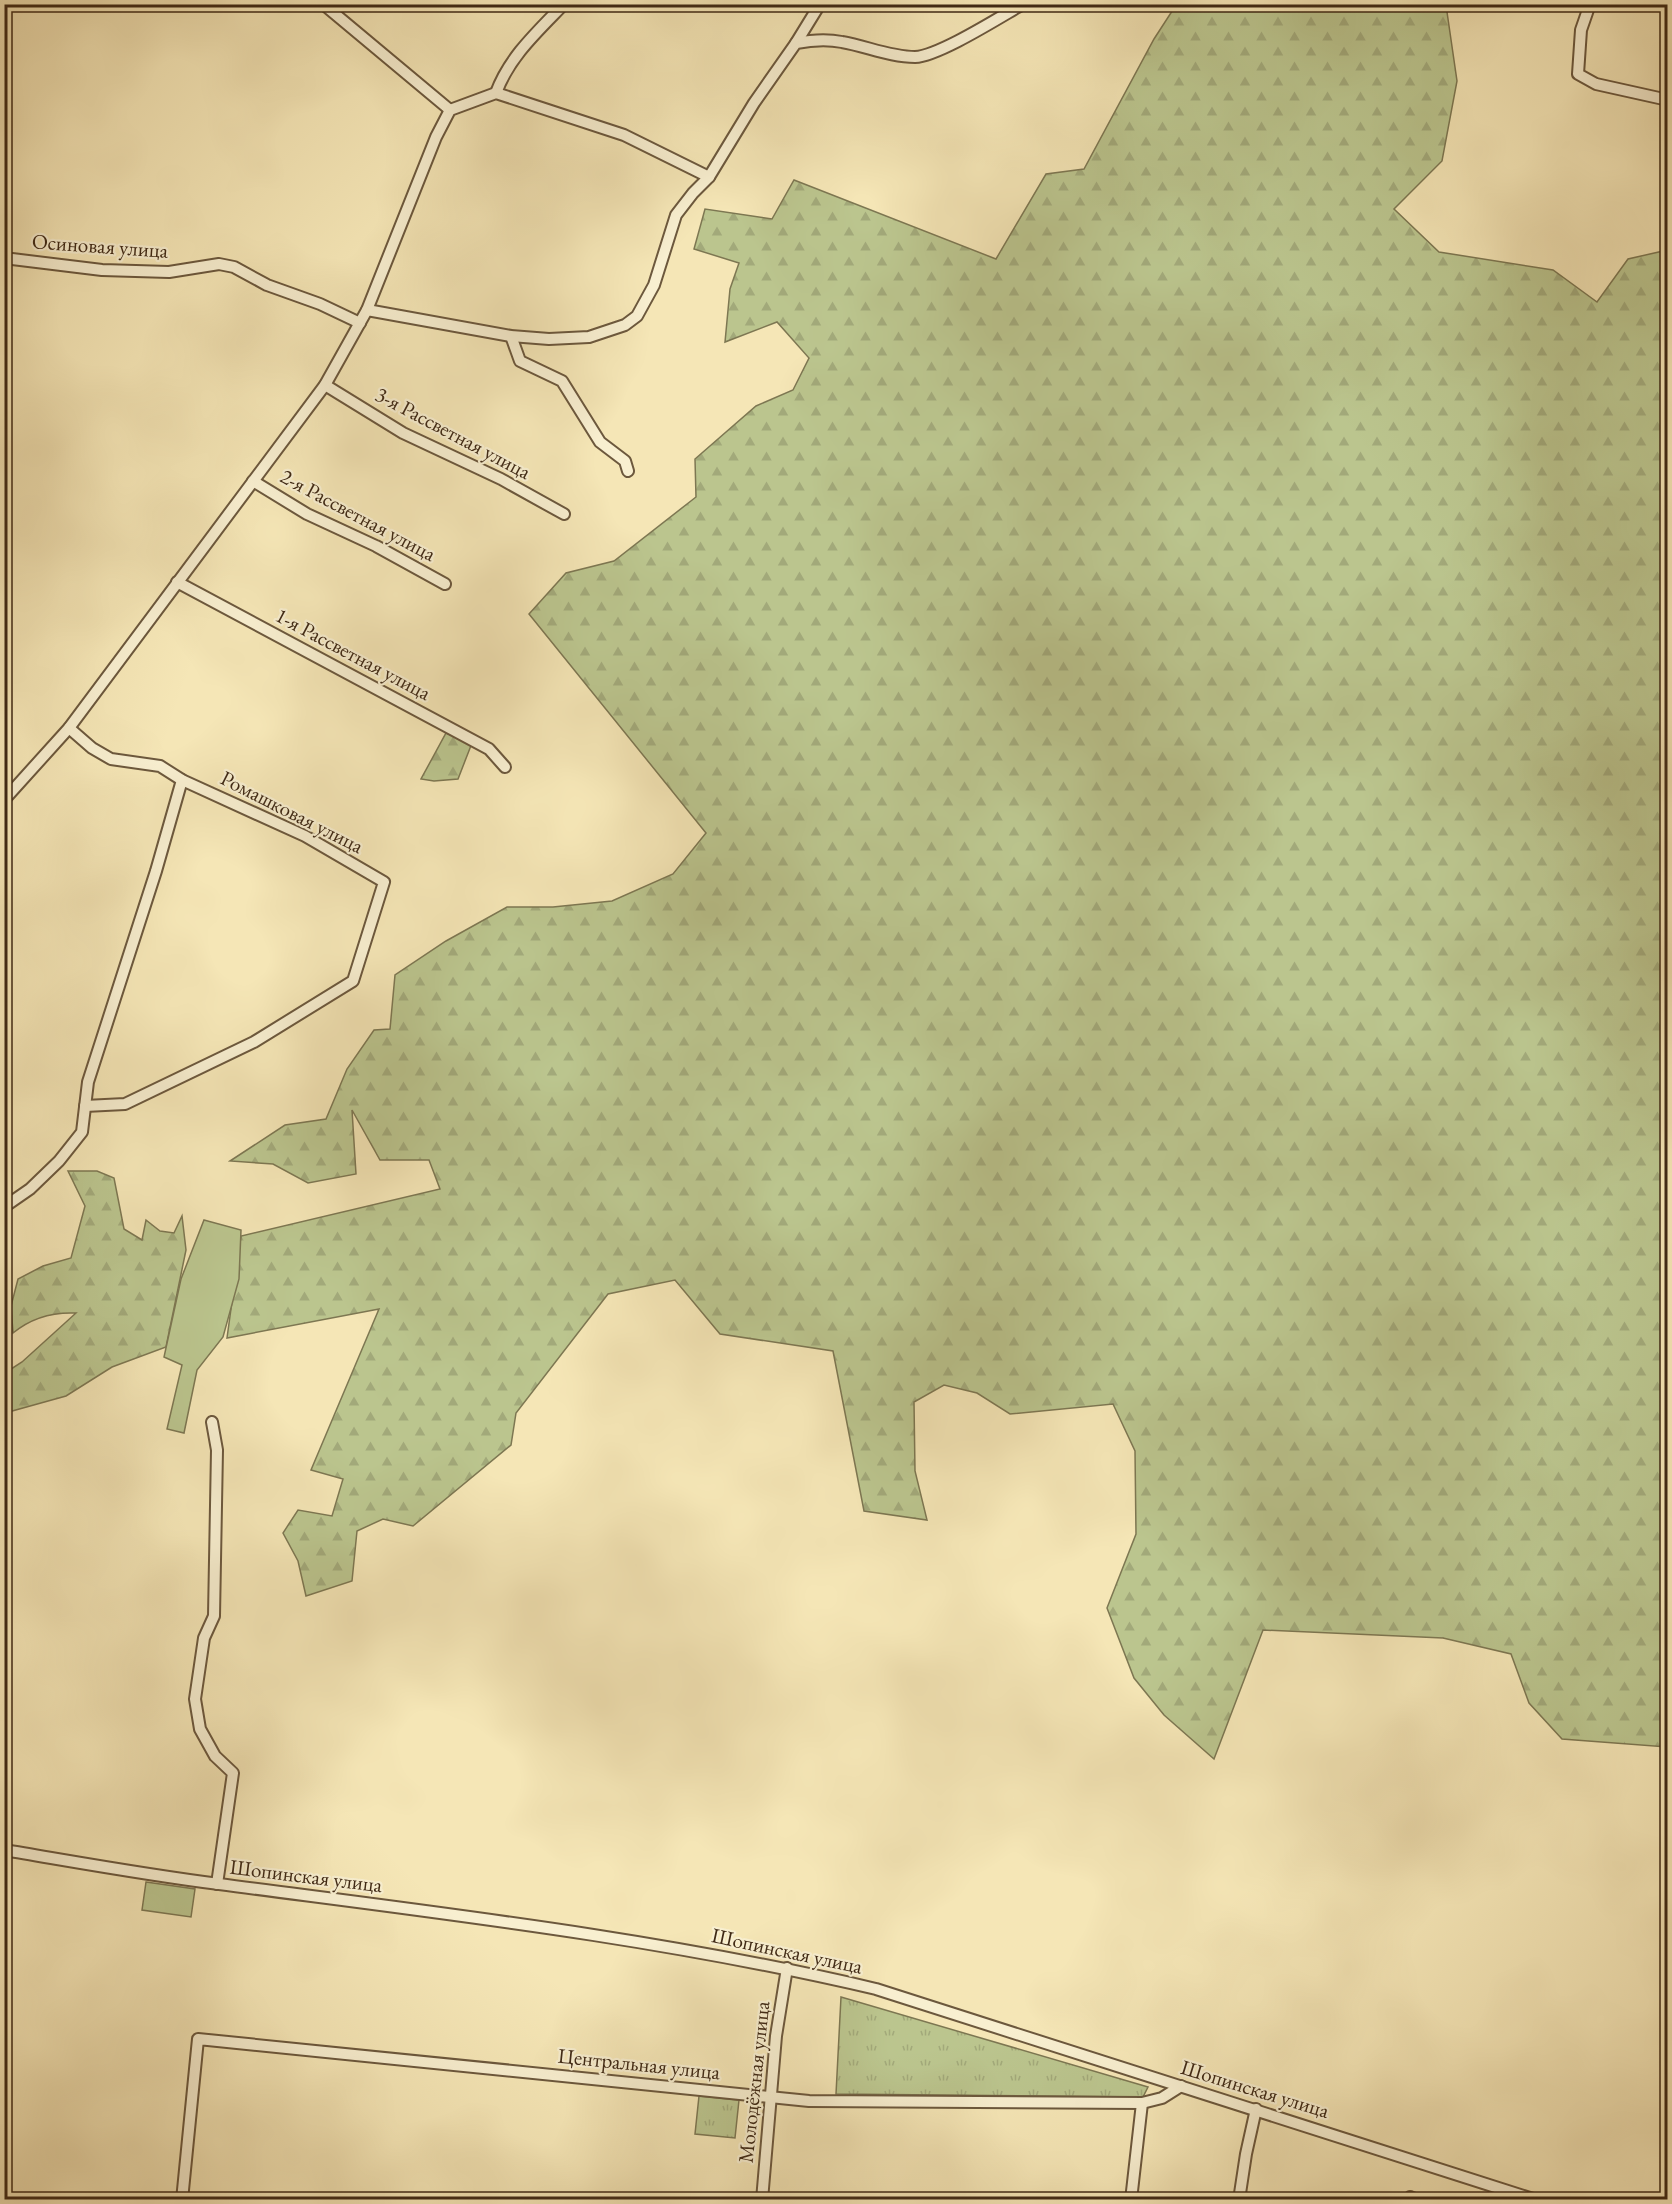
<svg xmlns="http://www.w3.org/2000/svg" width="1672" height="2204" font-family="'EB Garamond',serif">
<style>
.forest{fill:url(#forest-firs);stroke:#7d7752;stroke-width:1.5}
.park{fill:url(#park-tufts);stroke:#7d7752;stroke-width:1.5}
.pitch{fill:#bbc58e;stroke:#7d7752;stroke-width:1.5}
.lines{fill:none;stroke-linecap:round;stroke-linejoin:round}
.minor-casing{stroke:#6c583d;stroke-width:14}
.minor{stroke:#f8efd0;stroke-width:10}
.labels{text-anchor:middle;stroke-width:4.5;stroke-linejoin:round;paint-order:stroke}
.street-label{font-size:21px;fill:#3f2915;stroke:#f8efd0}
</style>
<defs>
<pattern id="forest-firs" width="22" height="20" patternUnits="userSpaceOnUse" patternTransform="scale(1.5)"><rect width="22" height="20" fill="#bbc58e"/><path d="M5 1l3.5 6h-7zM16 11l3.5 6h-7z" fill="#a2a97a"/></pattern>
<pattern id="park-tufts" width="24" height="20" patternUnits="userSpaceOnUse" patternTransform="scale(1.5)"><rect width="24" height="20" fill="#bbc58e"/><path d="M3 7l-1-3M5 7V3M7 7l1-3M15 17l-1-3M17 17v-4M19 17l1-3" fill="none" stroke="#a2a97a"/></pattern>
</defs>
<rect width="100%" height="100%" fill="#f5e6b6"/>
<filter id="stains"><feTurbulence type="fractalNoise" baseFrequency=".00333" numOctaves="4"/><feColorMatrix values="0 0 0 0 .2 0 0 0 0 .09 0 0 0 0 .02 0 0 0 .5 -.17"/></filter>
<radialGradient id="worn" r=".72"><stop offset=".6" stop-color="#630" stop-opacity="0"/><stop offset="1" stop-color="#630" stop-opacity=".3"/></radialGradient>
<g class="forest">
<polygon points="1176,5 1453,5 1447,12 1457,81 1442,161 1394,209 1439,252 1553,270 1597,302 1628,259 1663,251 1667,247 1667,1747 1562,1739 1529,1703 1511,1654 1443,1638 1263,1630 1214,1759 1164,1715 1134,1678 1107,1608 1136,1534 1135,1451 1113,1404 1010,1414 977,1393 944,1385 914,1402 915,1471 927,1520 864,1511 833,1351 720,1334 675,1280 608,1294 516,1413 511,1445 413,1526 383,1519 357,1531 352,1581 306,1596 298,1561 283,1533 298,1510 332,1516 343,1479 311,1470 379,1309 227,1338 241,1236 440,1189 429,1160 380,1160 352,1110 356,1174 308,1183 273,1164 230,1161 285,1125 326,1119 347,1069 374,1030 390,1029 395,975 446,941 507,907 553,907 612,901 673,874 706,833 529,614 566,573 614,561 696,497 695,459 756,406 793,390 809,358 777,322 725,342 730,289 739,263 694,249 705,209 772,219 794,180 996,259 1046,174 1084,169 1154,39"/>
<polygon points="446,733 472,743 458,779 434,781 421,779"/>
<path d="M68,1171h29l17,7 10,51 18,11 4,-20 14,11 14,2 8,-17 4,34 -20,97 -54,20 -46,29 -61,17v-40l17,-11 54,-49c-22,-1 -45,5 -63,20l-2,-27 7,-27 25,-13 28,-8 14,-52z"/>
</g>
<g class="park">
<polygon points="841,1997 1148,2087 1143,2097 836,2094"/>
<polygon points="699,2096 739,2100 735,2138 695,2134"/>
</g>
<g class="pitch">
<polygon points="204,1220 241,1230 239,1279 223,1337 197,1370 184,1433 167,1429 182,1365 164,1357 181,1279"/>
<polygon points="146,1882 195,1889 191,1917 142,1910"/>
</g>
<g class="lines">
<g class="minor-casing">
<g id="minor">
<polyline points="323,4 450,110"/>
<polyline points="1590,4 1581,30 1578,74 1596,84 1668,100"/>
<polyline points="796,43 820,4"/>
<path d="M496,93c13,-36 42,-62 68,-89"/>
<polyline points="4,258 102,270 169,272 219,264 234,267 267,285 320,304 360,323"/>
<path d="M367,310l144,26 38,3 40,-2 36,-12 12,-9 17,-31 22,-70 17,-22 16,-16 45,-74 42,-60c16,-3 31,-4 46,-1 24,4 48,15 73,15 24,-1 85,-40 108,-53"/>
<polyline points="511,336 520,361 562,381 600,442 625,461 628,471"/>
<polyline points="325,385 403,433 501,479 564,514"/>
<polyline points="253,481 307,514 376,546 445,584"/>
<polyline points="177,582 489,749 505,767"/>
<polyline points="69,728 92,748 111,759 160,766 182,780 305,836 384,882 353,981 254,1042 125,1104 85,1106"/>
<polyline points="4,800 69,728 325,385 367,310 436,137 450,110 496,93 624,135 709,177"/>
<polyline points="4,1207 30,1189 59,1161 82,1132 88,1082 156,871 182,780"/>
<polyline points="212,1422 217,1450 214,1616 204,1638 195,1699 200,1729 215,1756 233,1773 217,1884"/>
<polyline points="4,1632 4,1694"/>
<path d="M4,1850c72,12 143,25 215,34 220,29 441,54 657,105l660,211"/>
<polyline points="182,2200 198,2039 809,2101 1142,2103 1162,2098 1181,2086"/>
<polyline points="762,2200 776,2036 787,1968"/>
<polyline points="1131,2200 1142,2103"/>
<polyline points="1239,2200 1246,2154 1256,2109"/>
<polyline points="1409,2200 1410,2197 1417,2200"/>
</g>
</g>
<use href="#minor" class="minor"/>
</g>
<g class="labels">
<g class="street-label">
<text transform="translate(100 246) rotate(4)" y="7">Осиновая улица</text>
<text transform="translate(453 433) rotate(28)" y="7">3-я Рассветная улица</text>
<text transform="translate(358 515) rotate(28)" y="7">2-я Рассветная улица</text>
<text transform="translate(353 654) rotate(28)" y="7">1-я Рассветная улица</text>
<text transform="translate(292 812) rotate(27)" y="7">Ромашковая улица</text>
<text transform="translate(306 1876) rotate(7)" y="7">Шопинская улица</text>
<text transform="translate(787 1951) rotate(12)" y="7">Шопинская улица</text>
<text transform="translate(639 2064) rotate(6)" y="7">Центральная улица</text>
<text transform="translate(754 2082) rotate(-84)" y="7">Молодёжная улица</text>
<text transform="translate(1255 2089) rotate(17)" y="7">Шопинская улица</text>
</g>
</g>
<rect width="1672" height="2204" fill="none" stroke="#f5e6b6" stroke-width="24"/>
<rect x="6" y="6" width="1660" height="2192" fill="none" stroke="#3f2915" stroke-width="3"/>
<rect x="12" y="12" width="1648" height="2180" fill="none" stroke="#3f2915" stroke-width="1.5"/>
<rect width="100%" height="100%" filter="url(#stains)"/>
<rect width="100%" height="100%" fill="url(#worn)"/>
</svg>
